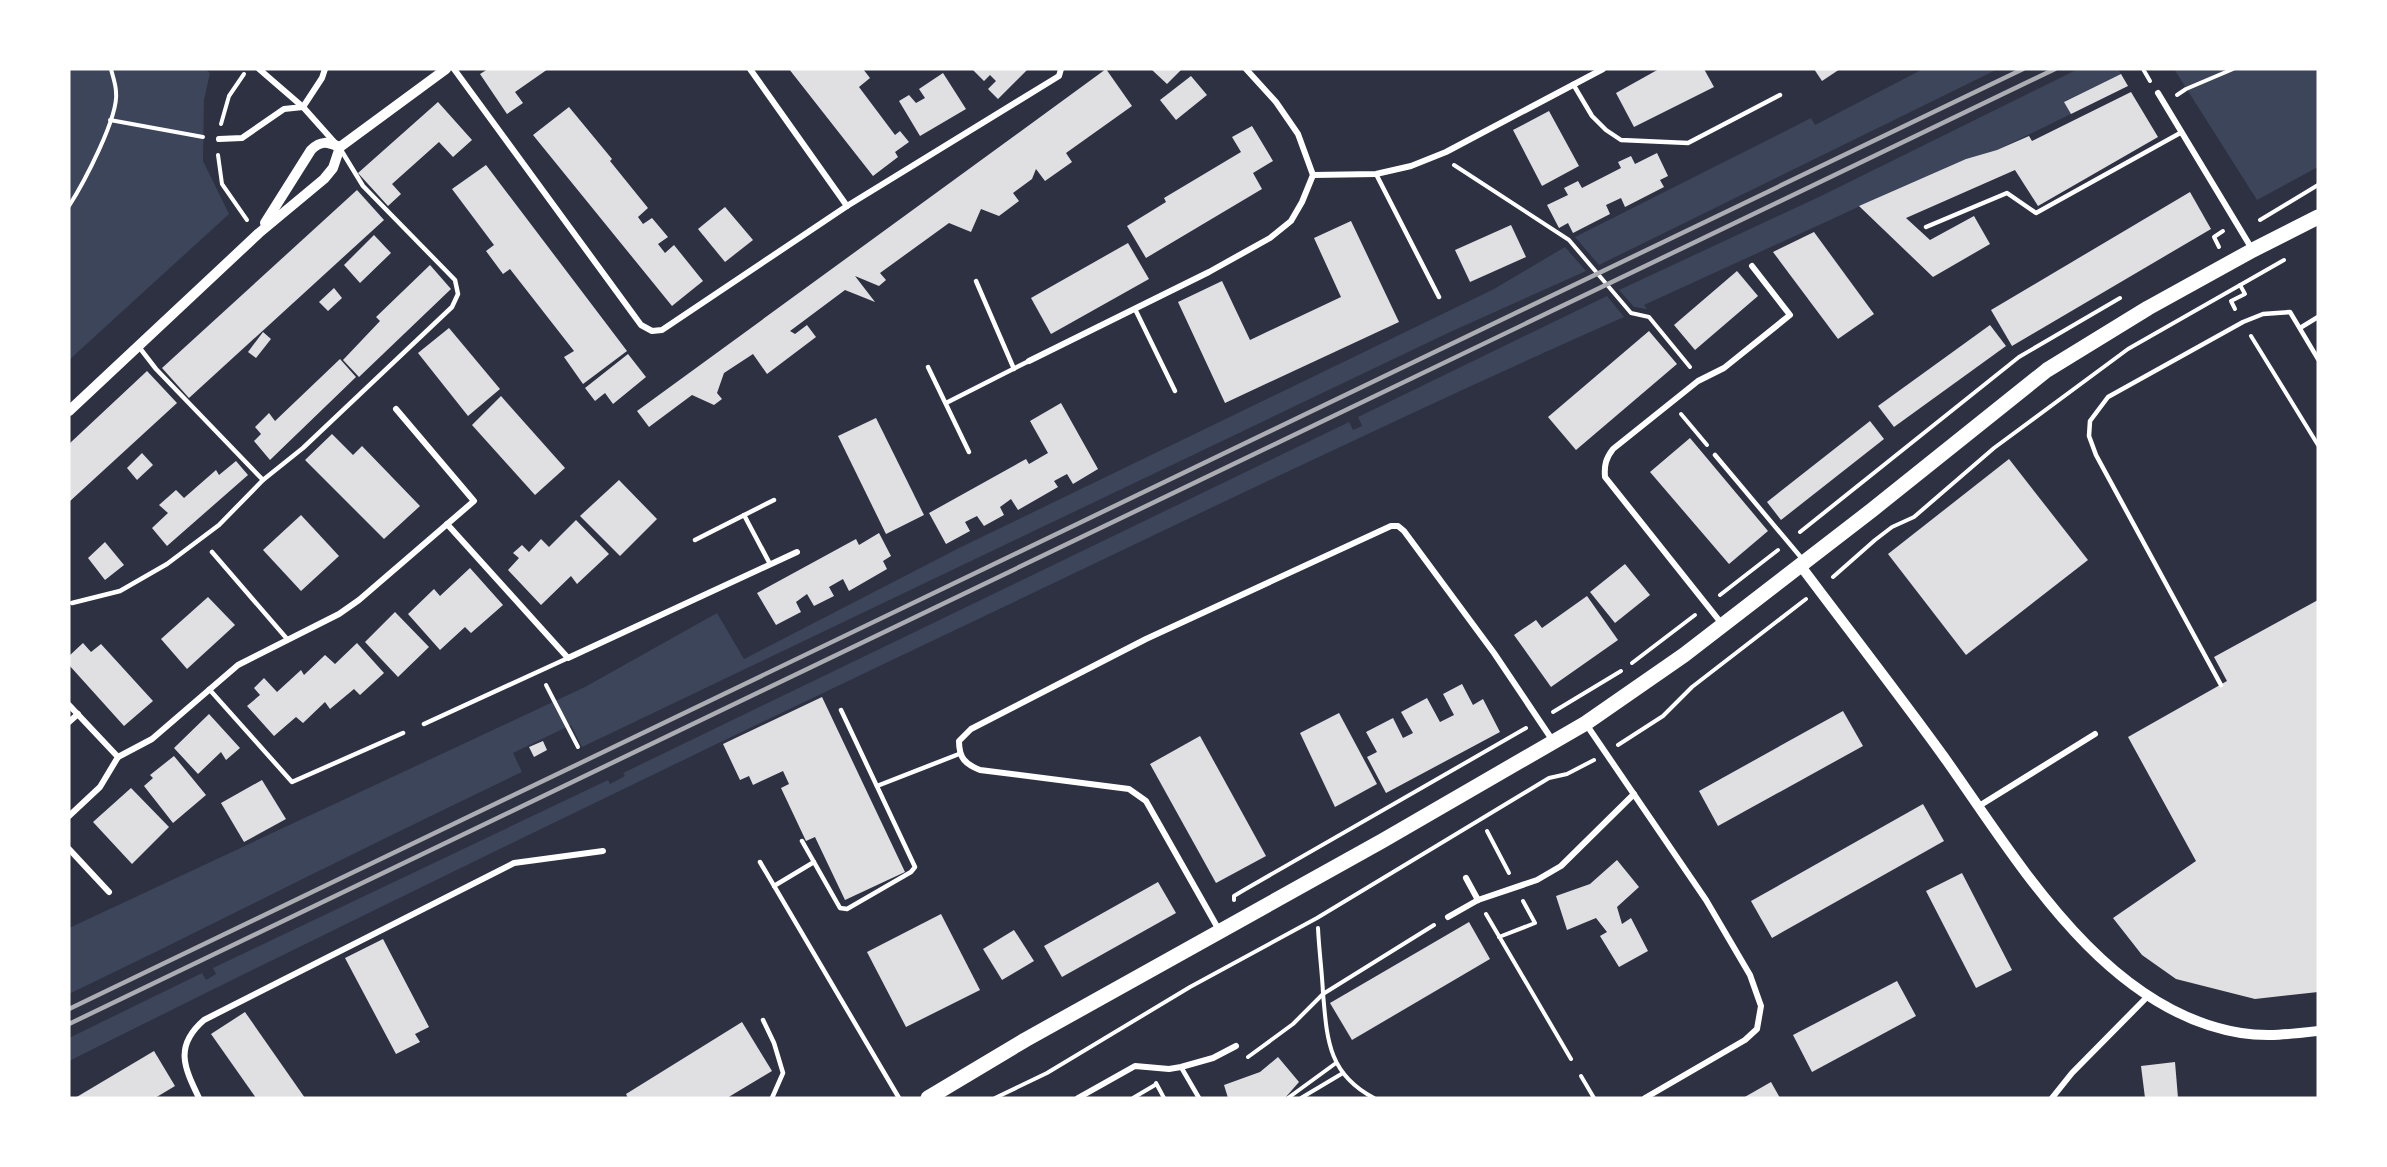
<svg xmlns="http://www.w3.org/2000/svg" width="2387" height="1167" font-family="'Source Sans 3',sans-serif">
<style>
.green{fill:#3c4559}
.building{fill:#e0e0e3}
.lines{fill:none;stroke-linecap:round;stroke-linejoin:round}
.path{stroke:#fff;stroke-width:4}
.service{stroke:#fff;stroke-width:4.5}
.minor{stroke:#fff;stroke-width:6}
.tertiary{stroke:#fff;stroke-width:10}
.primary{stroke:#fff;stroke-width:15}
.rail{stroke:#abadb3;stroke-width:4.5}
</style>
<rect width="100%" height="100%" fill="#2d3142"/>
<g class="green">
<polygon points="69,69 205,69 210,73 204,100 203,161 229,214 69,360"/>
<polygon points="1923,69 1998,69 1599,265 1575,237 1811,118 1815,125"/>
<polygon points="2078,69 2118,69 2121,74 2065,101 2071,114 1997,150 1966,159 1900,188 1644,305 1647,309 1634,307 1619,290 1821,196"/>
<polygon points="2174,69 2318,69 2318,167 2257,200"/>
<path d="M1565,247l21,24 -138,62 -866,414 -11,-22 -58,28 9,19c-152,72 -301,149 -453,222v-66l516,-241 132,-74 27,46 215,-111 535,-259z"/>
<path d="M1607,296l17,21c-206,91 -409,189 -612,286 -316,150 -630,302 -943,458v-23l133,-65 4,7 10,-6 -3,-6 395,-188 2,4 15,-8 -2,-3 726,-351 4,8 9,-4 -4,-9z"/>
</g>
<g class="building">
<polygon points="488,69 548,69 515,92 523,103 507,114 480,74"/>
<polygon points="789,69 863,69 870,78 859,87 895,135 900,131 909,142 895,152 898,157 873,176"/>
<polygon points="972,69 1028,69 998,99 988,89 996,81 990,75 984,81"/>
<polygon points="1106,69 1132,106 1066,153 1072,162 1045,181 1036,169 1032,179 1013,193 1019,201 999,216 981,209 971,232 949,223 880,273 886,280 879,286 855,276 875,302 845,290 790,331 795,334 807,325 816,337 767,374 753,354 724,373 717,393 722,399 714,405 692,395 649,427 637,411"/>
<polygon points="1151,69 1182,69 1167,84"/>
<polygon points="1659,69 1704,69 1714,87 1634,127 1616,93"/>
<polygon points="1814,69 1840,69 1822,81"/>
<polygon points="943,73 966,109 920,136 899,101 909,95 916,103 925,98 919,89"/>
<polygon points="2121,74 2128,86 2071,114 2064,102"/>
<polygon points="1191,76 1207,95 1176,120 1160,100"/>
<polygon points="2131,92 2158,137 2038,206 2015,170 1906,218 1930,240 1974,216 1990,244 1933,277 1859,206 1966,159 1997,150 2029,136 2032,141"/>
<polygon points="438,102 472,140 453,157 439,142 392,184 401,194 388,206 358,173"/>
<polygon points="569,107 612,159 610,161 648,208 638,217 643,224 652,218 668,237 658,244 665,253 674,245 703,281 672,306 533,135"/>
<polygon points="1549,111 1579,166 1542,186 1513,130"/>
<polygon points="1252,126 1273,161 1253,173 1262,189 1146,258 1127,226 1166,202 1164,198 1241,152 1232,137"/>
<polygon points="1657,153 1668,176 1660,180 1664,187 1625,207 1621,198 1606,205 1610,214 1573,233 1568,223 1559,228 1547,205 1568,195 1564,188 1578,181 1582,188 1621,168 1618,162 1631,156 1635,164"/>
<polygon points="486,165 627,351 583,384 564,357 574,351 510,269 503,274 486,251 494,245 452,189"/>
<polygon points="357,190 384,220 189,398 162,368"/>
<polygon points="2190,192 2211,229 2012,346 1991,310"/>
<polygon points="725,207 753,240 725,262 698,229"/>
<polygon points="1351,221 1399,322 1225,403 1178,302 1222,281 1250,340 1341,297 1314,238"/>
<polygon points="1511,225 1526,257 1470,282 1455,250"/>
<polygon points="1814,232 1874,314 1838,339 1773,252"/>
<polygon points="374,235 391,253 360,283 344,265"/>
<polygon points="1128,243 1149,279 1051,334 1031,298"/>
<polygon points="430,265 451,289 359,377 343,360 380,321 376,317"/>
<polygon points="1737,271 1758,296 1695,350 1674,325"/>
<polygon points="334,288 342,298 328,311 319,302"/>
<polygon points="1990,325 2006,346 1894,427 1878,406"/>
<polygon points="449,328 500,389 468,416 418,353"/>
<polygon points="1649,331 1677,364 1576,450 1548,417"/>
<polygon points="263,332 271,339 256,358 248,352"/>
<polygon points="628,354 646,377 613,404 605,393 595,401 585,388"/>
<polygon points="340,359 356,377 270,460 254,441 261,434 255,427 269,413 275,421"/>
<polygon points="147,371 177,403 69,502 69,444"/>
<polygon points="501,396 565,468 535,495 472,425"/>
<polygon points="1061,403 1098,469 1073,484 1067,474 1054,481 1058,487 1018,510 1011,499 1000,507 1004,515 984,526 977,516 965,522 970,531 946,544 929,513 1026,459 1029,464 1048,453 1030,421"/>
<polygon points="876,418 924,515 886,534 838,436"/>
<polygon points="1870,421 1884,439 1781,520 1767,502"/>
<polygon points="332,434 353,455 362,446 420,506 384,539 305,460"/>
<polygon points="1690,438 1768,531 1729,564 1650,472"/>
<polygon points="142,453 153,465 137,480 127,468"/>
<polygon points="2009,459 2088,560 1966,655 1888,554"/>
<polygon points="236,461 248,475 167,546 152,528 168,513 159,505 176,490 184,498 216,470 219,475"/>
<polygon points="619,480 657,519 620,556 580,516"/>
<polygon points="301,515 339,556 301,591 263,550"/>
<polygon points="576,520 609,554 577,584 571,576 541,605 508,570 519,558 513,553 522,545 529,552 541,539 549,547"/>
<polygon points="879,533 891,556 883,561 887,569 849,591 843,579 829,587 834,596 814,606 807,594 796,602 801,612 776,625 757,593 856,539 859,545"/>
<polygon points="105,542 124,565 105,580 88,558"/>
<polygon points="1625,564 1650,595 1615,623 1590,592"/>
<polygon points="470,568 503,605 471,633 465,627 440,650 408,614 434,589 440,596"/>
<polygon points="1587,596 1618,640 1551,687 1514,635 1536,620 1542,628"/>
<polygon points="208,597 235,625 187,669 161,639"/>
<polygon points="2318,600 2318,992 2255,999 2176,979 2142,955 2113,918 2196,861 2128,737 2227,681 2214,657"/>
<polygon points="395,612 429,647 398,677 365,642"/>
<polygon points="83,643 91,652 101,644 153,701 124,726 69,665 69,656"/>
<polygon points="357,643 384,673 360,695 354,689 330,709 325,702 303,723 296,717 274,736 247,706 260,695 254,688 264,678 277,692 301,670 304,675 325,655 335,664"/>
<polygon points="1462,684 1473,705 1483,699 1500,732 1386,793 1367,757 1377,752 1366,732 1393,718 1403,738 1413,733 1401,712 1427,698 1440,722 1454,715 1443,694"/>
<polygon points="822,697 905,872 845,900 815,837 806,841 781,788 789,784 783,771 753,785 749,776 740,780 723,744"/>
<polygon points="1843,711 1863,746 1718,826 1699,791"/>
<polygon points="1339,713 1377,784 1335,807 1300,733"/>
<polygon points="209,714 240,748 226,760 221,752 198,774 174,748"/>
<polygon points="1200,736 1266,856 1216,883 1150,764"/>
<polygon points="543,741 547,750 534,757 529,747"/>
<polygon points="174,756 206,795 173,823 144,786 153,778 150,775"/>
<polygon points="262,780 286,819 244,842 221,803"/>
<polygon points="131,788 169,827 132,864 93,822"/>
<polygon points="1923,804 1944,841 1772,938 1751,901"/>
<polygon points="1617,860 1639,887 1617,907 1622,924 1631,918 1648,951 1619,967 1600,936 1607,932 1596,918 1567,930 1556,896 1590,884"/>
<polygon points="1962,873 2012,970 1976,988 1926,891"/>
<polygon points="1158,882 1176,913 1062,977 1044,946"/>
<polygon points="941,914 980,990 906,1027 867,952"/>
<polygon points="1469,922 1490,959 1352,1040 1330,1003"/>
<polygon points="1014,930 1034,961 1002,980 983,949"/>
<polygon points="383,939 429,1027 415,1034 420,1042 396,1054 345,958"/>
<polygon points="1897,981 1916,1016 1812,1072 1793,1035"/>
<polygon points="245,1012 305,1098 256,1098 211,1034"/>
<polygon points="742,1022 772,1071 727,1098 628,1098 626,1094"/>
<polygon points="154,1051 175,1086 155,1098 75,1098"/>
<polygon points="1278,1057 1299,1082 1285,1098 1228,1098 1224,1085 1260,1072"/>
<polygon points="2175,1062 2178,1098 2145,1098 2141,1066"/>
<polygon points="1771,1082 1780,1098 1743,1098"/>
</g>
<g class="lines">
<g class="path">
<polyline points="2143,69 2150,81"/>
<polyline points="2177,95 2186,89 2233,69"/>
<polyline points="110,120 203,137"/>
<polyline points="221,124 229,96 244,74"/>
<polyline points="218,155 222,184 247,220"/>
<polyline points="1454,165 1569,240 1631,313 1649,317 1690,367"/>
<path d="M69,206c14,-22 50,-89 47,-114 0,-7 -3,-15 -5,-23"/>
<polyline points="2260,220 2318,185"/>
<polyline points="2219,247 2214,237 2223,231"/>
<polyline points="2235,309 2231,301 2245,294 2240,285"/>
<polyline points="2251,336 2318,445"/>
<polyline points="1681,414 1707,445"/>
<polyline points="1800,532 2019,357 2120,298"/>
<polyline points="1833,577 1875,540 1892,527 1914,517 1994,448 2128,349 2284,260"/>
<polyline points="1720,595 1778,550"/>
<polyline points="1632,663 1695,615"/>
<polyline points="546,685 578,747"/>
<polyline points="1553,712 1621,671"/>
<polyline points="1618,745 1663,716 1692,687 1806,599"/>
<polyline points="1487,831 1509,873"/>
<polyline points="1234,900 1234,896 1244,890 1526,728"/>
<polyline points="1486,914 1571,1059"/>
<path d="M1318,928c1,22 4,43 5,65 4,46 5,81 51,105"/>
<polyline points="1499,937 1535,923 1523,901"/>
<polyline points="1248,1057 1293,1024 1323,994 1434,925"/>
<polyline points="1581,1076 1594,1098"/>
<polyline points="1156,1083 1164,1098"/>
<polyline points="995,1098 1047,1073 1190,987 1317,918 1549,778 1567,774 1594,760"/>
<polyline points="1133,1098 1155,1085"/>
<polyline points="1288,1098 1336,1063"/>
<polyline points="1301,1098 1343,1073"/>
</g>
<g class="service">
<polyline points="1573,84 1592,116 1606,130 1621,140 1688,143 1780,95"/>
<polyline points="1376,174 1439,297"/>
<polyline points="1926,227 2007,193 2036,213 2182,132"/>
<polyline points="976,281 1014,369"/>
<polyline points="1135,309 1175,391"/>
<polyline points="2300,328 2318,317"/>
<polyline points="139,347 156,369 263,480"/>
<polyline points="928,367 969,452"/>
<polyline points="946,403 1029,361"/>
<polyline points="1715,455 1804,561"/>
<polyline points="744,515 770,564"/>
<polyline points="695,540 774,500"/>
<polyline points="212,552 288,640"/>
<polyline points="72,603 120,591 167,564 219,525 263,480 303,448 452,307 458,294 455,280 363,186 341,150"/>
<polyline points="2221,685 2096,455 2089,436 2090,421 2108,397 2243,322 2263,314 2290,312 2318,359"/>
<polyline points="209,689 292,782 403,733"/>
<polyline points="424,724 568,658"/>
<polyline points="877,786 959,754"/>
<polyline points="802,841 840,908 847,909 911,872 915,867 841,710"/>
<polyline points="760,862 899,1098"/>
<polyline points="774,886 814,862"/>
<polyline points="763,1020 774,1043 783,1073 772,1098"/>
<polyline points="1181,1067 1199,1098"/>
</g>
<g class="minor">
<polyline points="259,69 303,107 336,144"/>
<polyline points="454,69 641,325 652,331 662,330 847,206 1059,76 1061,69"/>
<polyline points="750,69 847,206"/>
<polyline points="1246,69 1276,102 1298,134 1313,175"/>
<polyline points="2158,93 2252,249"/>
<polyline points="219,139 242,138 284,109 303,107 322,78 325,69"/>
<polyline points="1029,361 1209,272 1270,238 1291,221 1302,202 1313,175 1376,174 1411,166 1446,152 1603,69"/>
<polyline points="447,524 568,658 797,552"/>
<path d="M1722,624l-117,-147c-1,-12 1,-19 8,-28l85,-68 26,-13 66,-53 -38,-49"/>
<polyline points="69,705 118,757 152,739 238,665 339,614 359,600 474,501 396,409"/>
<polyline points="69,722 78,714"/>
<polyline points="1586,724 1706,900 1750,975 1761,1006 1757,1029 1745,1040 1645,1098"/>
<polyline points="1979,806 2095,734"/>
<polyline points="69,816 100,787 118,757"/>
<polyline points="69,849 109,892"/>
<polyline points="1466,878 1478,900"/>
<polyline points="1448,917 1478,900 1537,880 1561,866 1634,794"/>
<path d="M1219,930l-73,-129 -17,-12 -149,-19c-15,-6 -21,-12 -21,-29l12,-12 175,-90 245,-113h7l6,5 90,122 59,88"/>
<path d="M199,1098c-15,-31 -25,-52 5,-78l310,-157 89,-12"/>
<polyline points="1078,1098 1135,1066 1169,1069 1181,1067 1213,1058 1236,1046"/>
<polyline points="2052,1098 2072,1073 2148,996"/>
</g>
<g class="tertiary">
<path d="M265,223l46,-73c10,-10 16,-8 29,-3"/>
<polyline points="69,411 259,233 324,179 333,168 340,147 446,69"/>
<path d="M1800,565c48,64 97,127 144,192 74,104 160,254 297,276 26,4 51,1 77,-2"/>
</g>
<polyline class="primary" points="928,1098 1025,1040 1382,841 1586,723 1684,655 1872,510 2047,370 2148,308 2253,250 2318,217"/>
<g class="rail">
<polyline points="69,1009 2023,69"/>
<polyline points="69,1024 2055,69"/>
</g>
</g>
<rect width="2387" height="1167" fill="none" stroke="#ffffff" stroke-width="141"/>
</svg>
